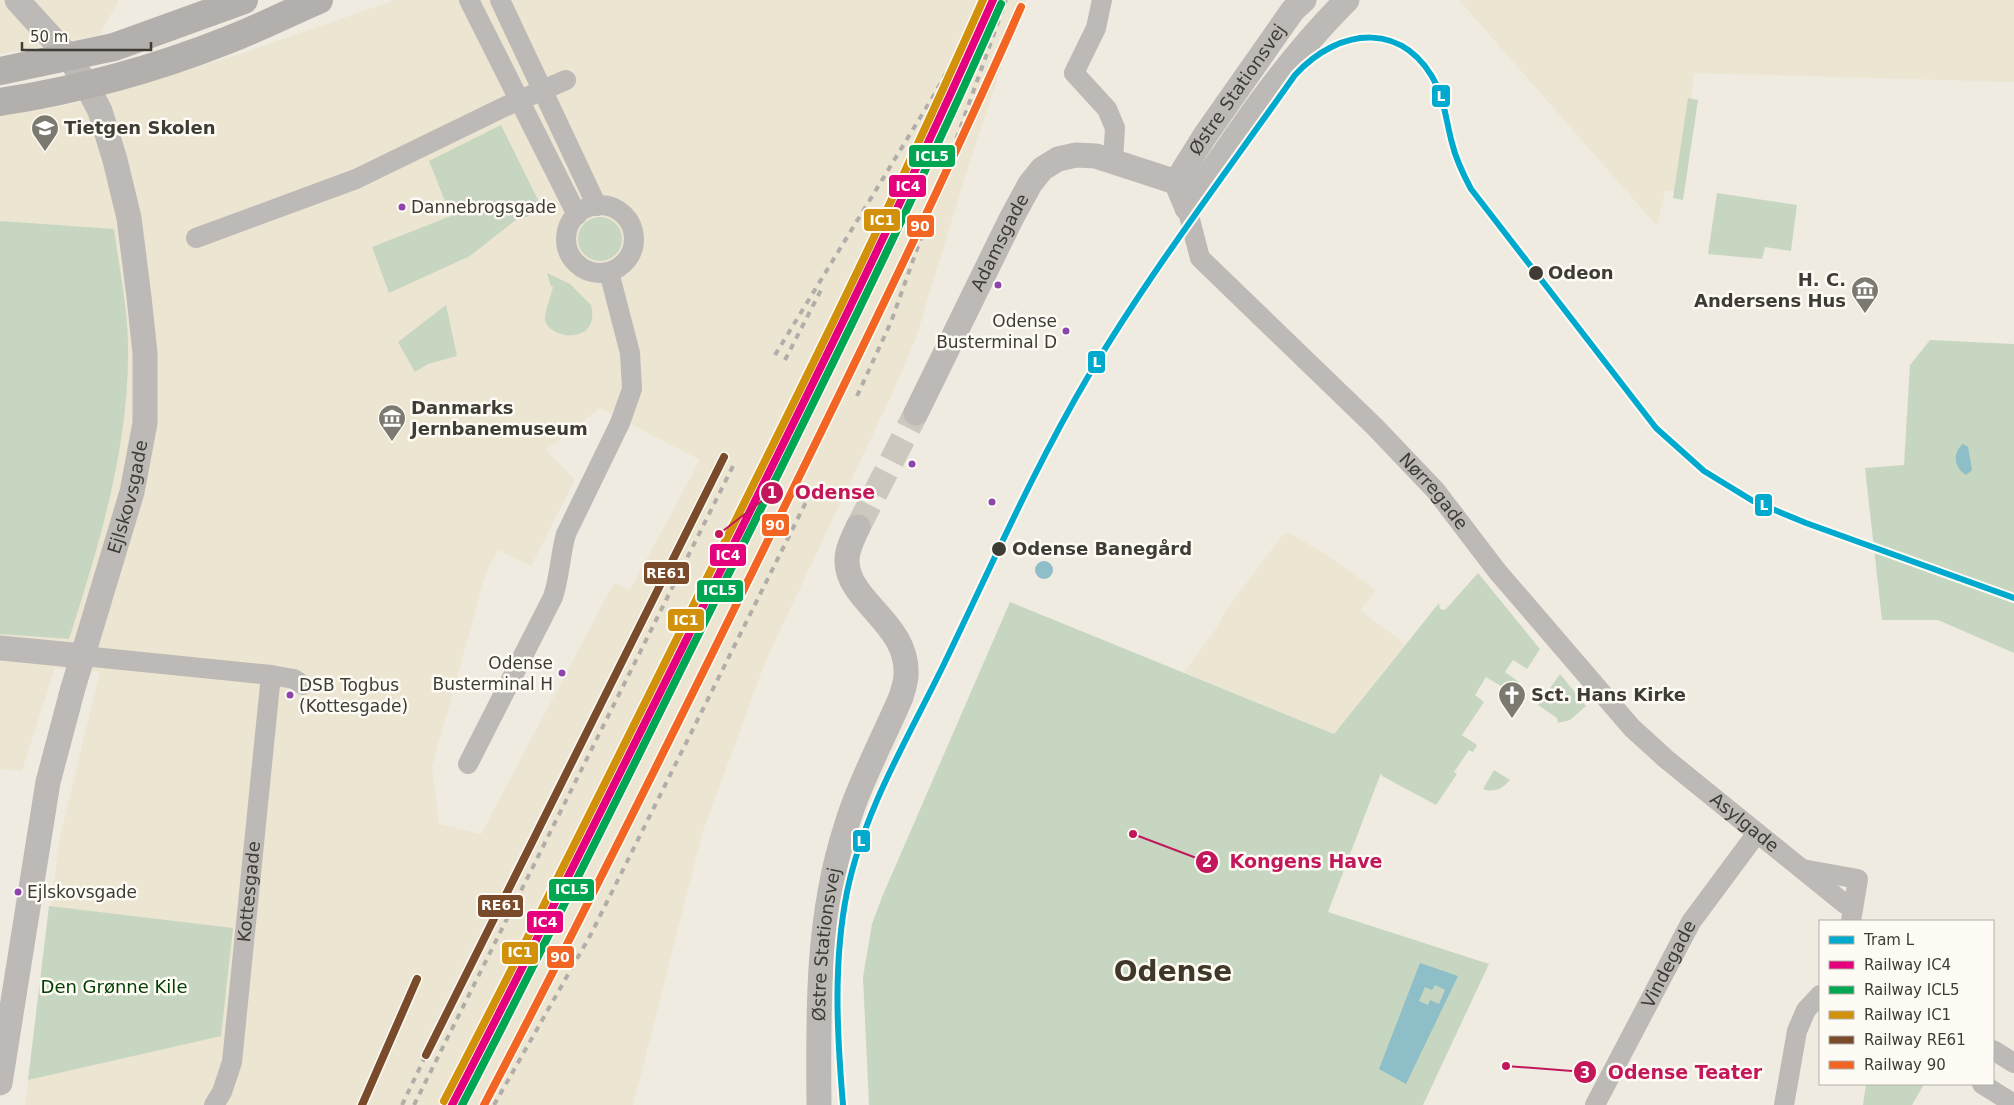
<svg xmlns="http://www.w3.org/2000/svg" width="2014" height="1105" font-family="'DejaVu Sans',sans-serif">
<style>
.built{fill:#ebe5d2;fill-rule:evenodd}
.green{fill:#c7d6c0}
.water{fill:#8ebec7;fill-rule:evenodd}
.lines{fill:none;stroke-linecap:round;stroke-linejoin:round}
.tertiary-tunnel{stroke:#ccc8be;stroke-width:25;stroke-dasharray:25 12;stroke-linecap:butt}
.minor{stroke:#bcb9b7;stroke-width:20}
.tertiary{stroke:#bcb9b7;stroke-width:25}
.secondary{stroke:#b3afac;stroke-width:28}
.rail{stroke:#b1aeaa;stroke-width:4;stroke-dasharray:6 6;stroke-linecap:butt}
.rail-1-casing{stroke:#fefbf4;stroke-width:11}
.rail-2-casing{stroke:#fefbf4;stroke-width:11}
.rail-3-casing{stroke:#fefbf4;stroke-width:11}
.rail-4-casing{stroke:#fefbf4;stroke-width:11}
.rail-5-casing{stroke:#fefbf4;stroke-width:11}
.rail-1{stroke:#e5007d;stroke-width:8}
.rail-2{stroke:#00a651;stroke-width:8}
.rail-3{stroke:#d2910a;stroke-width:8}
.rail-4{stroke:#7a4b2a;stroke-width:8}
.rail-5{stroke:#f26522;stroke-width:8}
.tram-1-casing{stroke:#fefbf4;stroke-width:10}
.tram-1{stroke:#00a9ce;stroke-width:6}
.bus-dot{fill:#8e44ad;stroke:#fefbf4;stroke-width:2}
.stop-dot{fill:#3e3c34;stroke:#fefbf4;stroke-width:2}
.labels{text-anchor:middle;stroke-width:5;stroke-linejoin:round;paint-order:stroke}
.bus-label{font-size:17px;fill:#3e3c34;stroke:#fefbf4;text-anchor:start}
.street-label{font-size:18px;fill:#3e3c34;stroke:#fefbf4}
.poi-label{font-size:18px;font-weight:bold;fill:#3e3c34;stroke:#fefbf4;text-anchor:start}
.stop-label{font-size:18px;font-weight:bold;fill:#3e3c34;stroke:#fefbf4;text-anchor:start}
.park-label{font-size:18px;fill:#024005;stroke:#fefbf4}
.town-label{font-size:28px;font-weight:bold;fill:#3f3829;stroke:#fefbf4}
.leader{fill:none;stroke:#c2185b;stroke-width:2}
.callout-dot{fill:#c2185b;stroke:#fefbf4;stroke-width:2}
.mark-label{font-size:15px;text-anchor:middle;font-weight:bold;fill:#fff}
.callout-label{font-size:19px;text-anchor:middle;font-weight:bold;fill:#c2185b;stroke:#fefbf4;stroke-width:5;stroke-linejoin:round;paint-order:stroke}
.line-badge{stroke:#fefbf4;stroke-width:2}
.badge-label{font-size:14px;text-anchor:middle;font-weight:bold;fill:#fff}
</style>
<rect width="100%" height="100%" fill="#efebe1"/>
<g class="built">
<polygon points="0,0 119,0 99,35 0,54"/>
<path d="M395,0h631l-13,31 -48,146 -49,161 -24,56 -126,266 -63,171 -70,274h-608l35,-269 40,-164 -45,-4 -33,103 -22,-2v-653l73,-12 164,-49zM600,408l100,52 -70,130 -16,-7 -133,251 -42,-10 -7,-57 54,-194 12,-23 33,16 44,-86 -29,-30z"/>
<polygon points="1459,0 2014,0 2014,82 1694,73 1680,192 1665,190 1657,226"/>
<polygon points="1288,532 1330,557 1376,590 1360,610 1405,644 1334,734 1184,672 1218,626 1224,613 1281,537"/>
</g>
<g class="green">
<polygon points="1688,98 1698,100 1683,200 1673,198"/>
<polygon points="501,125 540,204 530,216 517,219 470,256 389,293 372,247 451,216 429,161"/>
<polygon points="1717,193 1797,205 1791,251 1765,247 1762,259 1708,254"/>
<circle cx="600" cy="239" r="22"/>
<path d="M0,221l114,8c5,37 13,76 14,113 2,103 -28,200 -59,297l-69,-5z"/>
<path d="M547,273l23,11 21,21c11,43 -49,34 -46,11 1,-7 6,-20 8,-29l-2,-1z"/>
<polygon points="446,305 457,356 428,364 415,372 398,342"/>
<polygon points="1930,340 2014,344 2014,653 1938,620 1882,620 1865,468 1904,465 1910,365"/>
<polygon points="1478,573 1540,649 1527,669 1513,660 1505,672 1519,682 1512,693 1486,677 1475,695 1484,702 1462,735 1477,745 1473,752 1469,750 1454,772 1457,774 1436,805 1382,776 1381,773 1328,912 1489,964 1423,1105 869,1105 863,977 872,924 882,897 1010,602 1334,734 1439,603 1440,609 1445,610"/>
<polygon points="1560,674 1586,706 1570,720 1558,723 1557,718 1538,705"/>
<path d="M1494,770l16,10c-8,9 -15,13 -27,9z"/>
<polygon points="49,906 233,928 221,1036 28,1080"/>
<polygon points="1866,1084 1924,1084 1912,1105 1863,1105"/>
</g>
<g class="water">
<path d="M1963,444l5,3 4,23 -6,5c-12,-7 -14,-22 -3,-31z"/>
<circle cx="1044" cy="570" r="9"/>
<path d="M1420,963l38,13 -52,108 -27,-15zM1435,985l10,5 -6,14 -9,-4 -2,5 -9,-4 6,-14 7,3z"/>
</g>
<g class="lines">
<polyline class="tertiary-tunnel" points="858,527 916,413"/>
<g class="minor">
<polyline points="469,0 577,215"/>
<polyline points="500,0 597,206"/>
<polyline points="1102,0 1096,28 1074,73 1107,109 1115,128 1113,160"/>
<circle cx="600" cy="239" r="34"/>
<path id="s1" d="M1187,208l13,50 174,168 62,65 61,80 135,157 34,31 179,145 8,2"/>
<polyline points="196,238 356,179 504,107 566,80"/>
<polyline points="83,656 271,675 294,679 303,685"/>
<path d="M468,764l85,-167c7,-21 7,-42 13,-63l54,-111 12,-34 -2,-36 -21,-81"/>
<polyline points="1802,869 1858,879 1851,921"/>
<polyline points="1993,1050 2014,1063"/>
<polyline points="1982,1084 2014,1104"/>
<path id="s2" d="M214,1105l8,-13 10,-30 39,-387"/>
<path id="s3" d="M1595,1105l96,-183 66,-89"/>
<polyline points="1784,1105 1797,1031 1806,1010 1820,995"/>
</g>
<g class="tertiary">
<path id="s4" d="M1176,182l28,-45 89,-127 11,-10"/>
<path d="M1187,208c49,-72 98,-147 160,-208"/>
<path id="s5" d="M916,413l95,-194 19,-35 12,-15 16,-10 18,-4 20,1 80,26 11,26"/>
<polyline points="0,648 83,656"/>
<path id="s6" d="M0,1083l48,-301 25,-94 59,-196 13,-69v-70l-6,-56 -10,-79 -14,-58 -15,-49 -13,-25 -18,-29 -52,-57"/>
<path id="s7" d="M819,1105c-1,-93 -2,-189 27,-278 13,-43 37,-88 55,-130 2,-7 5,-15 5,-22 3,-52 -60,-74 -59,-115 0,-11 6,-22 11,-33"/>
</g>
<g class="secondary">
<polyline points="0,71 114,47 244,0"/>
<path d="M0,102c78,-12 155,-33 228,-62 31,-12 61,-27 91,-40"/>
</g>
<g class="rail">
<polyline points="775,355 934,95 986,0"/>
<polyline points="785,360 822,288"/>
<polyline points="857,396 891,322 1006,0"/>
<polyline points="402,1105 426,1055"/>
<polyline points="414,1105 735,462"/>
<polyline points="494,1105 591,934 806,502"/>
</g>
<g class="rail-1-casing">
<path id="rail-1" d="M452,1105c90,-174 177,-350 264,-525 95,-192 190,-384 277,-580"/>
</g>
<g class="rail-2-casing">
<path id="rail-2" d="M462,1105c89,-171 174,-345 260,-518 96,-193 192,-386 279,-583"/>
</g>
<g class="rail-3-casing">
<path id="rail-3" d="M444,1101c90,-173 176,-348 263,-523 95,-191 190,-383 276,-578"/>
</g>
<g class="rail-4-casing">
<g id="rail-4">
<polyline points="426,1055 724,457"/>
<polyline points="362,1105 417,979"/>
</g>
</g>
<g class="rail-5-casing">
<path id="rail-5" d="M484,1105c89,-169 173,-339 257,-510 96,-195 192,-389 280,-588"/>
</g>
<use href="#rail-1" class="rail-1"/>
<use href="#rail-2" class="rail-2"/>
<use href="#rail-3" class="rail-3"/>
<use href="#rail-4" class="rail-4"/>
<use href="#rail-5" class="rail-5"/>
<g class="tram-1-casing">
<path id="tram-1" d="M843,1105c-6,-71 -10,-143 4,-213 17,-82 61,-154 97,-228 47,-97 90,-196 145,-289 62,-104 136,-201 206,-300 45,-49 112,-55 143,13 7,17 9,37 14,55 4,17 11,31 19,46l185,239 48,43 49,30 53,22 208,75"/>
</g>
<use href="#tram-1" class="tram-1"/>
</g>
<defs>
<g id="university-pin" transform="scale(1.4375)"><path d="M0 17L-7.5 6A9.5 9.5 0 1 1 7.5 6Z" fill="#7c7971" stroke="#fefbf4"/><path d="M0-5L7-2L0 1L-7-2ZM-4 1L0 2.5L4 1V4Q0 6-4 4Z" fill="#fff"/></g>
<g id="museum-pin" transform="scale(1.4375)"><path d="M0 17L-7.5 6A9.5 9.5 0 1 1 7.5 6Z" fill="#7c7971" stroke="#fefbf4"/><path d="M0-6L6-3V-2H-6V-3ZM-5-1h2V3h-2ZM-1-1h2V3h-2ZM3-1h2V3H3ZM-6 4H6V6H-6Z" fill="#fff"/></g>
<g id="church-pin" transform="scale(1.4375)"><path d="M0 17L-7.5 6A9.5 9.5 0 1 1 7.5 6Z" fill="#7c7971" stroke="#fefbf4"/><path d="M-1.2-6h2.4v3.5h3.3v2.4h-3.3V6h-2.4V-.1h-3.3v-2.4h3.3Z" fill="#fff"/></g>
</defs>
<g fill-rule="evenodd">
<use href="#university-pin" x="45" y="128"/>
<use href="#museum-pin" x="1865" y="290"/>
<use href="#museum-pin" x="392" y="418"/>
<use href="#church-pin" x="1512" y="695"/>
</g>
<g class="bus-dot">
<circle cx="402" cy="207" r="4.5"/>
<circle cx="998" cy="285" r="4.5"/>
<circle cx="1066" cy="331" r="4.5"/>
<circle cx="912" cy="464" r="4.5"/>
<circle cx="992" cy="502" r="4.5"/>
<circle cx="562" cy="673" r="4.5"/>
<circle cx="290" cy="695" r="4.5"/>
<circle cx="18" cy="892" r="4.5"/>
</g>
<g class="stop-dot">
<circle cx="1536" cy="273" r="8"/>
<circle cx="999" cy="549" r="8"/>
</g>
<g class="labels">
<g class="bus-label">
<text x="411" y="213">Dannebrogsgade</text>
<text x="1057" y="327" text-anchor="end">Odense<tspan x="1057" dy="21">Busterminal D</tspan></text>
<text x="553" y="669" text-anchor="end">Odense<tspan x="553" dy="21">Busterminal H</tspan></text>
<text x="299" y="691">DSB Togbus<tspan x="299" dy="21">(Kottesgade)</tspan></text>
<text x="27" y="898">Ejlskovsgade</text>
</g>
<g class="street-label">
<text dy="6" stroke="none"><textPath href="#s4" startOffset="111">Østre Stationsvej</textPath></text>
<text dy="6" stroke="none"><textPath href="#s5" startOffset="190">Adamsgade</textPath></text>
<text dy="6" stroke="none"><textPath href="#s1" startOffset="382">Nørregade</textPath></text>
<text dy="6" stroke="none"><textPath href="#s6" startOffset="601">Ejlskovsgade</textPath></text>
<text dy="6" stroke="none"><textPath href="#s1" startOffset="838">Asylgade</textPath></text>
<text dy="6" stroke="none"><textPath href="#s2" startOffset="218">Kottesgade</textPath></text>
<text dy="6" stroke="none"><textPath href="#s7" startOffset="161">Østre Stationsvej</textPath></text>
<text dy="6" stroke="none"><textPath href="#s3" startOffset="159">Vindegade</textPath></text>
</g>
<g class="poi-label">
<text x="64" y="134">Tietgen Skolen</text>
<text x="1846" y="286" text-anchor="end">H. C.<tspan x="1846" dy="21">Andersens Hus</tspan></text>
<text x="411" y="414">Danmarks<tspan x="411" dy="21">Jernbanemuseum</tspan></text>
<text x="1531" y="701">Sct. Hans Kirke</text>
</g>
<g class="stop-label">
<text x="1548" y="279">Odeon</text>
<text x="1012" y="555">Odense Banegård</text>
</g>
<g class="park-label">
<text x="114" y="993">Den Grønne Kile</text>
</g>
<g class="town-label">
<text x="1173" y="981">Odense</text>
</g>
</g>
<path class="leader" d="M719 534L772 493M1133 834L1207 862M1506 1066L1585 1072"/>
<g class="callout-dot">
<circle cx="719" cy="534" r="5"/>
<circle cx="1133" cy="834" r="5"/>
<circle cx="1506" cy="1066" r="5"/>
<circle cx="772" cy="493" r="12"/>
<circle cx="1207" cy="862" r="12"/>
<circle cx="1585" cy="1072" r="12"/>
</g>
<g class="mark-label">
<text x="772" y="498">1</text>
<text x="1207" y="867">2</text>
<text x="1585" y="1078">3</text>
</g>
<g class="callout-label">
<text x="835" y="499">Odense</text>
<text x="1306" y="868">Kongens Have</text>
<text x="1685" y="1079">Odense Teater</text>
</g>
<g class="line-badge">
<rect x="1431" y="84" width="20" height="24" rx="5" fill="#00a9ce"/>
<rect x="908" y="144" width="48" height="24" rx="5" fill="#00a651"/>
<rect x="888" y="174" width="39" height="24" rx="5" fill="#e5007d"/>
<rect x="863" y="208" width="38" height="24" rx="5" fill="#d2910a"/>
<rect x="906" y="214" width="29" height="24" rx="5" fill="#f26522"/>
<rect x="1087" y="350" width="19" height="24" rx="5" fill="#00a9ce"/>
<rect x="1754" y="493" width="19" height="24" rx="5" fill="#00a9ce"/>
<rect x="761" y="513" width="29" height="24" rx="5" fill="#f26522"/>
<rect x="709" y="543" width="38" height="24" rx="5" fill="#e5007d"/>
<rect x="643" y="561" width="47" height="24" rx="5" fill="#7a4b2a"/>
<rect x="696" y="579" width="48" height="24" rx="5" fill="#00a651"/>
<rect x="667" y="608" width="38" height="24" rx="5" fill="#d2910a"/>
<rect x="852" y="829" width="19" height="24" rx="5" fill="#00a9ce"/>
<rect x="548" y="878" width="47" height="24" rx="5" fill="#00a651"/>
<rect x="477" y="894" width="47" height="24" rx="5" fill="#7a4b2a"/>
<rect x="526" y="910" width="38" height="24" rx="5" fill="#e5007d"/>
<rect x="501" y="941" width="38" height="24" rx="5" fill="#d2910a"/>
<rect x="546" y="945" width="29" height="24" rx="5" fill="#f26522"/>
</g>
<g class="badge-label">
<text x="1441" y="101">L</text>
<text x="932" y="161">ICL5</text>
<text x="908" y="191">IC4</text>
<text x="882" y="225">IC1</text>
<text x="920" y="231">90</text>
<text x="1097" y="367">L</text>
<text x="1764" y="510">L</text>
<text x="775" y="530">90</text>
<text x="728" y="560">IC4</text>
<text x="666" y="578">RE61</text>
<text x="720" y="595">ICL5</text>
<text x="686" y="625">IC1</text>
<text x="861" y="846">L</text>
<text x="572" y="894">ICL5</text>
<text x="501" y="910">RE61</text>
<text x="545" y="927">IC4</text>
<text x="520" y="957">IC1</text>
<text x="560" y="962">90</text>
</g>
<rect x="1819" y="920" width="175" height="165" fill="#fefbf4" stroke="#b1afa7"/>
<rect x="1829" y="936" width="25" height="8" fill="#00a9ce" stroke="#b1afa7"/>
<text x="1864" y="945" font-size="15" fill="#3e3c34">Tram L</text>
<rect x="1829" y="961" width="25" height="8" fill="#e5007d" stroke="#b1afa7"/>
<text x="1864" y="970" font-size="15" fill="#3e3c34">Railway IC4</text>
<rect x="1829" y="986" width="25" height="8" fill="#00a651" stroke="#b1afa7"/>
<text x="1864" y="995" font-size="15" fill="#3e3c34">Railway ICL5</text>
<rect x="1829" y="1011" width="25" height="8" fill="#d2910a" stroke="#b1afa7"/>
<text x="1864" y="1020" font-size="15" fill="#3e3c34">Railway IC1</text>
<rect x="1829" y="1036" width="25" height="8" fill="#7a4b2a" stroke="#b1afa7"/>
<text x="1864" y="1045" font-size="15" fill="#3e3c34">Railway RE61</text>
<rect x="1829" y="1061" width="25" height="8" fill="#f26522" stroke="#b1afa7"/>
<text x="1864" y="1070" font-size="15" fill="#3e3c34">Railway 90</text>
<path d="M22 42v8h129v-8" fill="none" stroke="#3e3c34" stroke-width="2.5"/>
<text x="30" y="42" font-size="15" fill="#3e3c34" stroke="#fefbf4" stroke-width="4" paint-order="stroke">50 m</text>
</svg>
